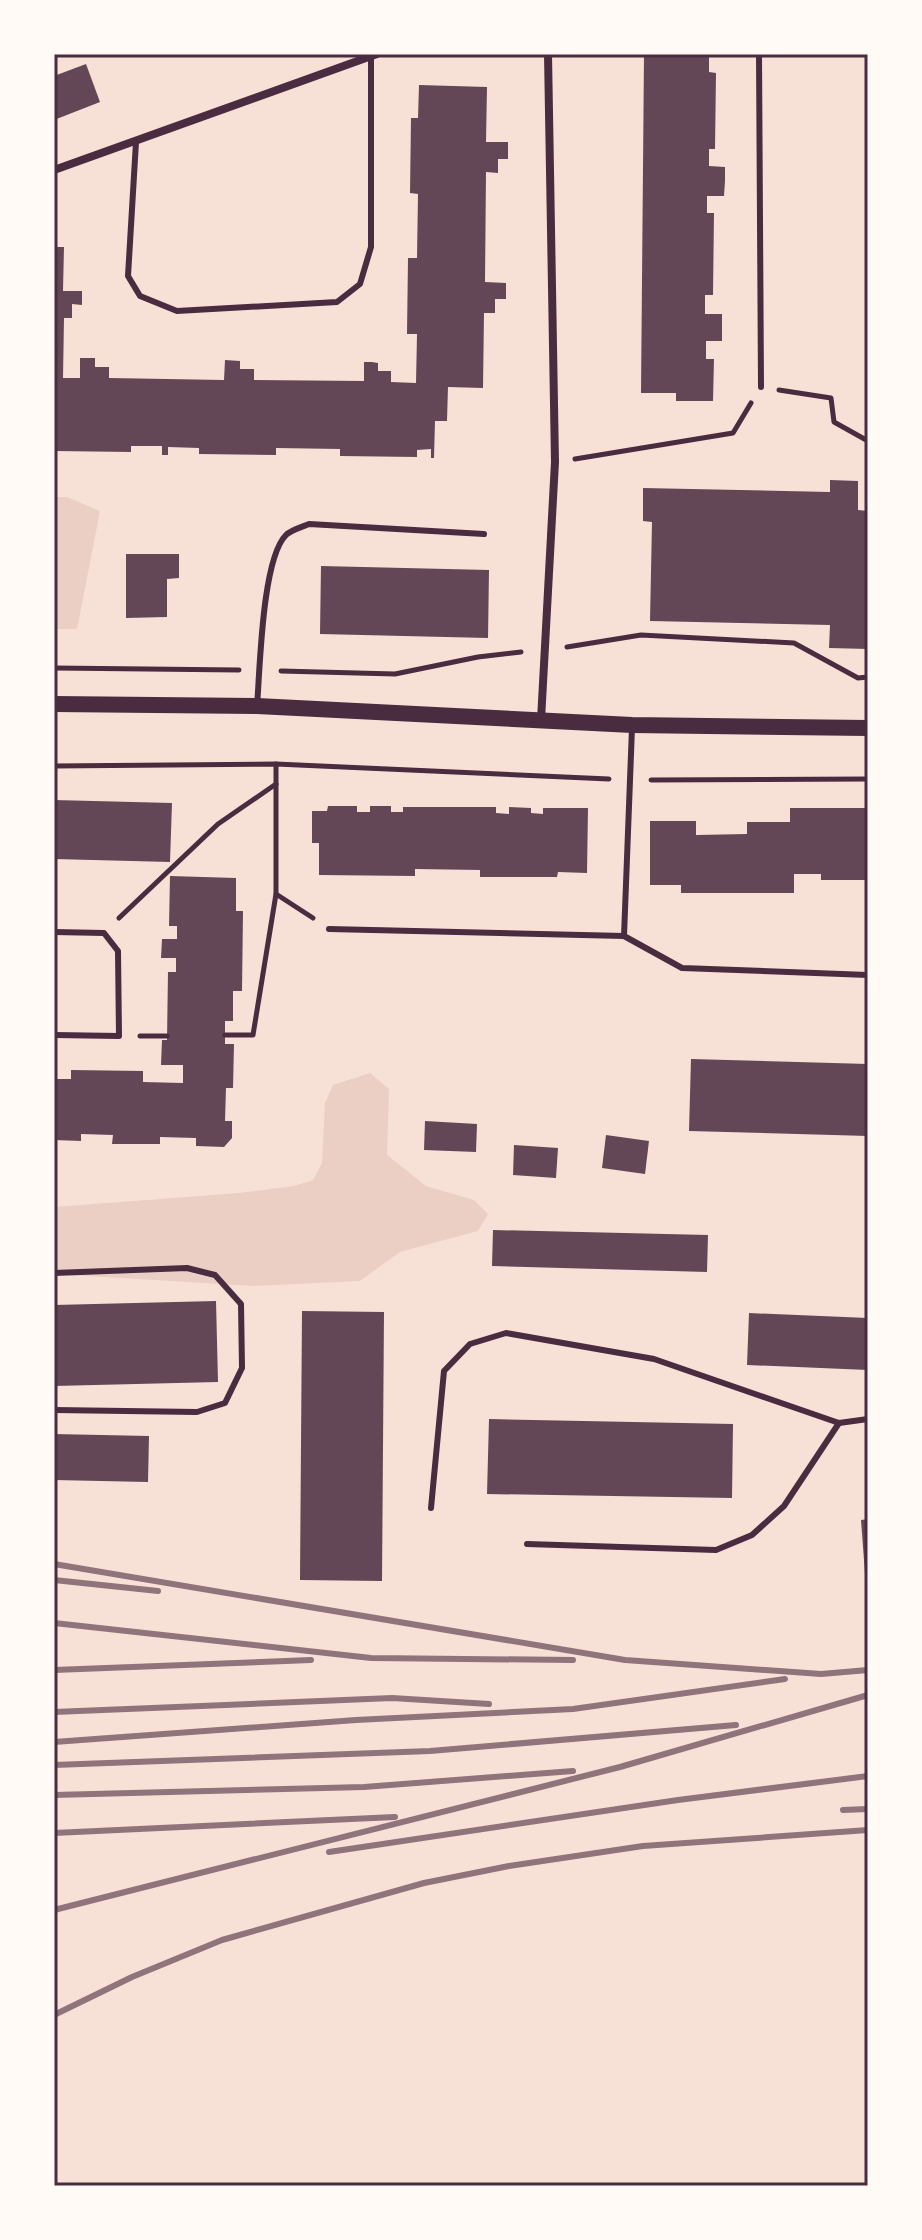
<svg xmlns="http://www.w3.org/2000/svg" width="922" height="2240" font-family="'Nunito Sans',sans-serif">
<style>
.green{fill:#ebcfc5}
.building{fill:#644757}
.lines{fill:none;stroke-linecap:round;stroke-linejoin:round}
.path{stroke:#4a2c40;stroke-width:5}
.service{stroke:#4a2c40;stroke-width:6}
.minor{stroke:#4a2c40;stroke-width:8}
.secondary{stroke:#4a2c40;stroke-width:16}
.rail{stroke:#8f747c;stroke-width:6}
.neatline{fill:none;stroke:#4a2c40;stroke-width:3}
</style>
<rect width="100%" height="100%" fill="#f7e1d7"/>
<g class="green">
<polygon points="54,497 67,497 100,511 77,629 54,629"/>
<polygon points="370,1073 389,1089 387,1155 426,1186 474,1200 488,1214 478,1231 400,1252 360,1281 253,1286 54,1274 54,1207 239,1193 294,1186 313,1180 322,1163 325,1103 333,1085"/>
</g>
<g class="building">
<polygon points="644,54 709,54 709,72 716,73 715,149 709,149 709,166 725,167 725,181 724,196 707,196 707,213 714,213 713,295 705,295 705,314 722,314 722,341 706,341 706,359 714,359 713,401 676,401 676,393 641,393"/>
<polygon points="86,64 100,102 54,120 54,76"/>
<polygon points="419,85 487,87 486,142 508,142 508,159 498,159 498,173 486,172 485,282 506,283 506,299 495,299 495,313 484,313 483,388 448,387 447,421 435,421 434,458 431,458 431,449 417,450 417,457 340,456 340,449 276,448 276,455 199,454 199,448 168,447 168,455 162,455 162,446 131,446 131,452 54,451 54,247 64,247 63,291 82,291 82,305 72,304 72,318 64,318 63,378 80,378 80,358 95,358 95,367 109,367 109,378 224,380 225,360 240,361 240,369 254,369 254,380 364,381 364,362 372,362 378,363 378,371 391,371 391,382 416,383 417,334 407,334 408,258 417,258 418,194 410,193 411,118 418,118"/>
<polygon points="830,480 858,481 858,510 868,511 868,649 829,648 830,625 650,621 652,522 643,521 643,488 830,492"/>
<polygon points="126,554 179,554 179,578 167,579 167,617 126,618"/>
<polygon points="321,566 489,570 488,638 320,634"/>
<polygon points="54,800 172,803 170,862 54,859"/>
<polygon points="328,806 357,806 357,812 370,812 370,806 391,806 391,812 403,812 403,807 496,807 496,813 509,814 509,807 531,808 531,813 543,814 543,808 588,808 587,873 558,872 557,877 480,877 480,870 415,869 415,876 319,875 319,843 312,843 312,811 327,811"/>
<polygon points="790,808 868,808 868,880 821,880 821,874 794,874 794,893 681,893 681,885 650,885 650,821 696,821 696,835 747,834 747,822 790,822"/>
<polygon points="170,876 236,878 236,911 243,911 242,991 233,991 233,1021 225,1021 225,1044 234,1044 233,1088 226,1088 225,1121 232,1121 232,1138 224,1147 196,1146 196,1138 160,1137 160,1144 112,1144 113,1135 81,1134 81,1141 54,1140 54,1079 71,1079 71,1070 143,1071 143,1082 183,1083 183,1065 161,1065 162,1040 167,1040 168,972 176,972 176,958 161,958 162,939 177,939 177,926 169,926"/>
<polygon points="691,1059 868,1064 868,1136 689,1131"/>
<polygon points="425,1121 477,1124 476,1152 424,1150"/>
<polygon points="606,1135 649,1141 645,1174 602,1168"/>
<polygon points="514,1145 558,1148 556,1178 513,1175"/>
<polygon points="493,1230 708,1235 707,1272 492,1266"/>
<polygon points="216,1301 218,1382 54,1386 54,1305"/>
<polygon points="302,1311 384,1312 382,1581 300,1580"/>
<polygon points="749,1313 868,1318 868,1370 747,1365"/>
<polygon points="489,1419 733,1424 732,1498 487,1494"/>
<polygon points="54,1434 149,1436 148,1482 54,1480"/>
<polygon points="868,1519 868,1587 866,1587 861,1520"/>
</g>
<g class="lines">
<g class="path">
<polyline points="779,390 831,398 834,422 868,441"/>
<polyline points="575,459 733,433 751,403"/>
<polyline points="567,647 641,635 794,643 858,678 868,677"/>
<polyline points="54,668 239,670"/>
<polyline points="281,671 395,674 478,657 521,652"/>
<polyline points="276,764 276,894 313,918"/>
<polyline points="54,766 276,764 609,779"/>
<polyline points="651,780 868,779"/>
<polyline points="119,918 218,824 276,784"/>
<polyline points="225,1035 253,1035 276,894"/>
<polyline points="140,1036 167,1036"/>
</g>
<g class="service">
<polyline points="759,54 761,387"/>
<polyline points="136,142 128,276 140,296 177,311 337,302 360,284 371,247 371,56"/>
<path d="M257,706c3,-37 5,-147 29,-171 5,-5 16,-8 23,-11l175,10"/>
<polyline points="632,728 624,936 682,968 868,975"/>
<polyline points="329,929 624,936"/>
<polyline points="54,932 104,933 118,951 119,1036 54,1035"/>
<polyline points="54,1273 187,1268 215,1275 241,1304 242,1368 225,1403 197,1412 54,1410"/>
<polyline points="431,1508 444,1371 470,1344 506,1333 654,1359 839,1423 868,1419"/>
<polyline points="527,1544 716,1550 752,1535 784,1506 839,1423"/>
</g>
<g class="minor">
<polyline points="54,170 377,54"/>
<polyline points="541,720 555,462 548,54"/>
</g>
<polyline class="secondary" points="54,704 257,706 632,725 868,728"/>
<g class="rail">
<polyline points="54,1564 625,1660 821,1674 868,1670"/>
<polyline points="54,1580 158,1591"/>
<polyline points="54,1623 371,1658 573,1660"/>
<polyline points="54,1670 311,1660"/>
<polyline points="54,1712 392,1698 489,1704"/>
<polyline points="54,1742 356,1720 573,1709 785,1679"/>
<polyline points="54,1765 430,1751 736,1725"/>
<polyline points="54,1795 364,1787 573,1771"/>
<polyline points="843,1810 868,1809"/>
<polyline points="54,1833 395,1817"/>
<polyline points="329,1852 678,1800 868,1776"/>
<polyline points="54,1910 620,1767 868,1695"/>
<polyline points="54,2015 132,1977 222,1940 424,1883 509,1866 643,1846 868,1830"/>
</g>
</g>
<rect width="922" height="2240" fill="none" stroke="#fffaf5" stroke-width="112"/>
<rect x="56" y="56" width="810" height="2128" class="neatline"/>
</svg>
